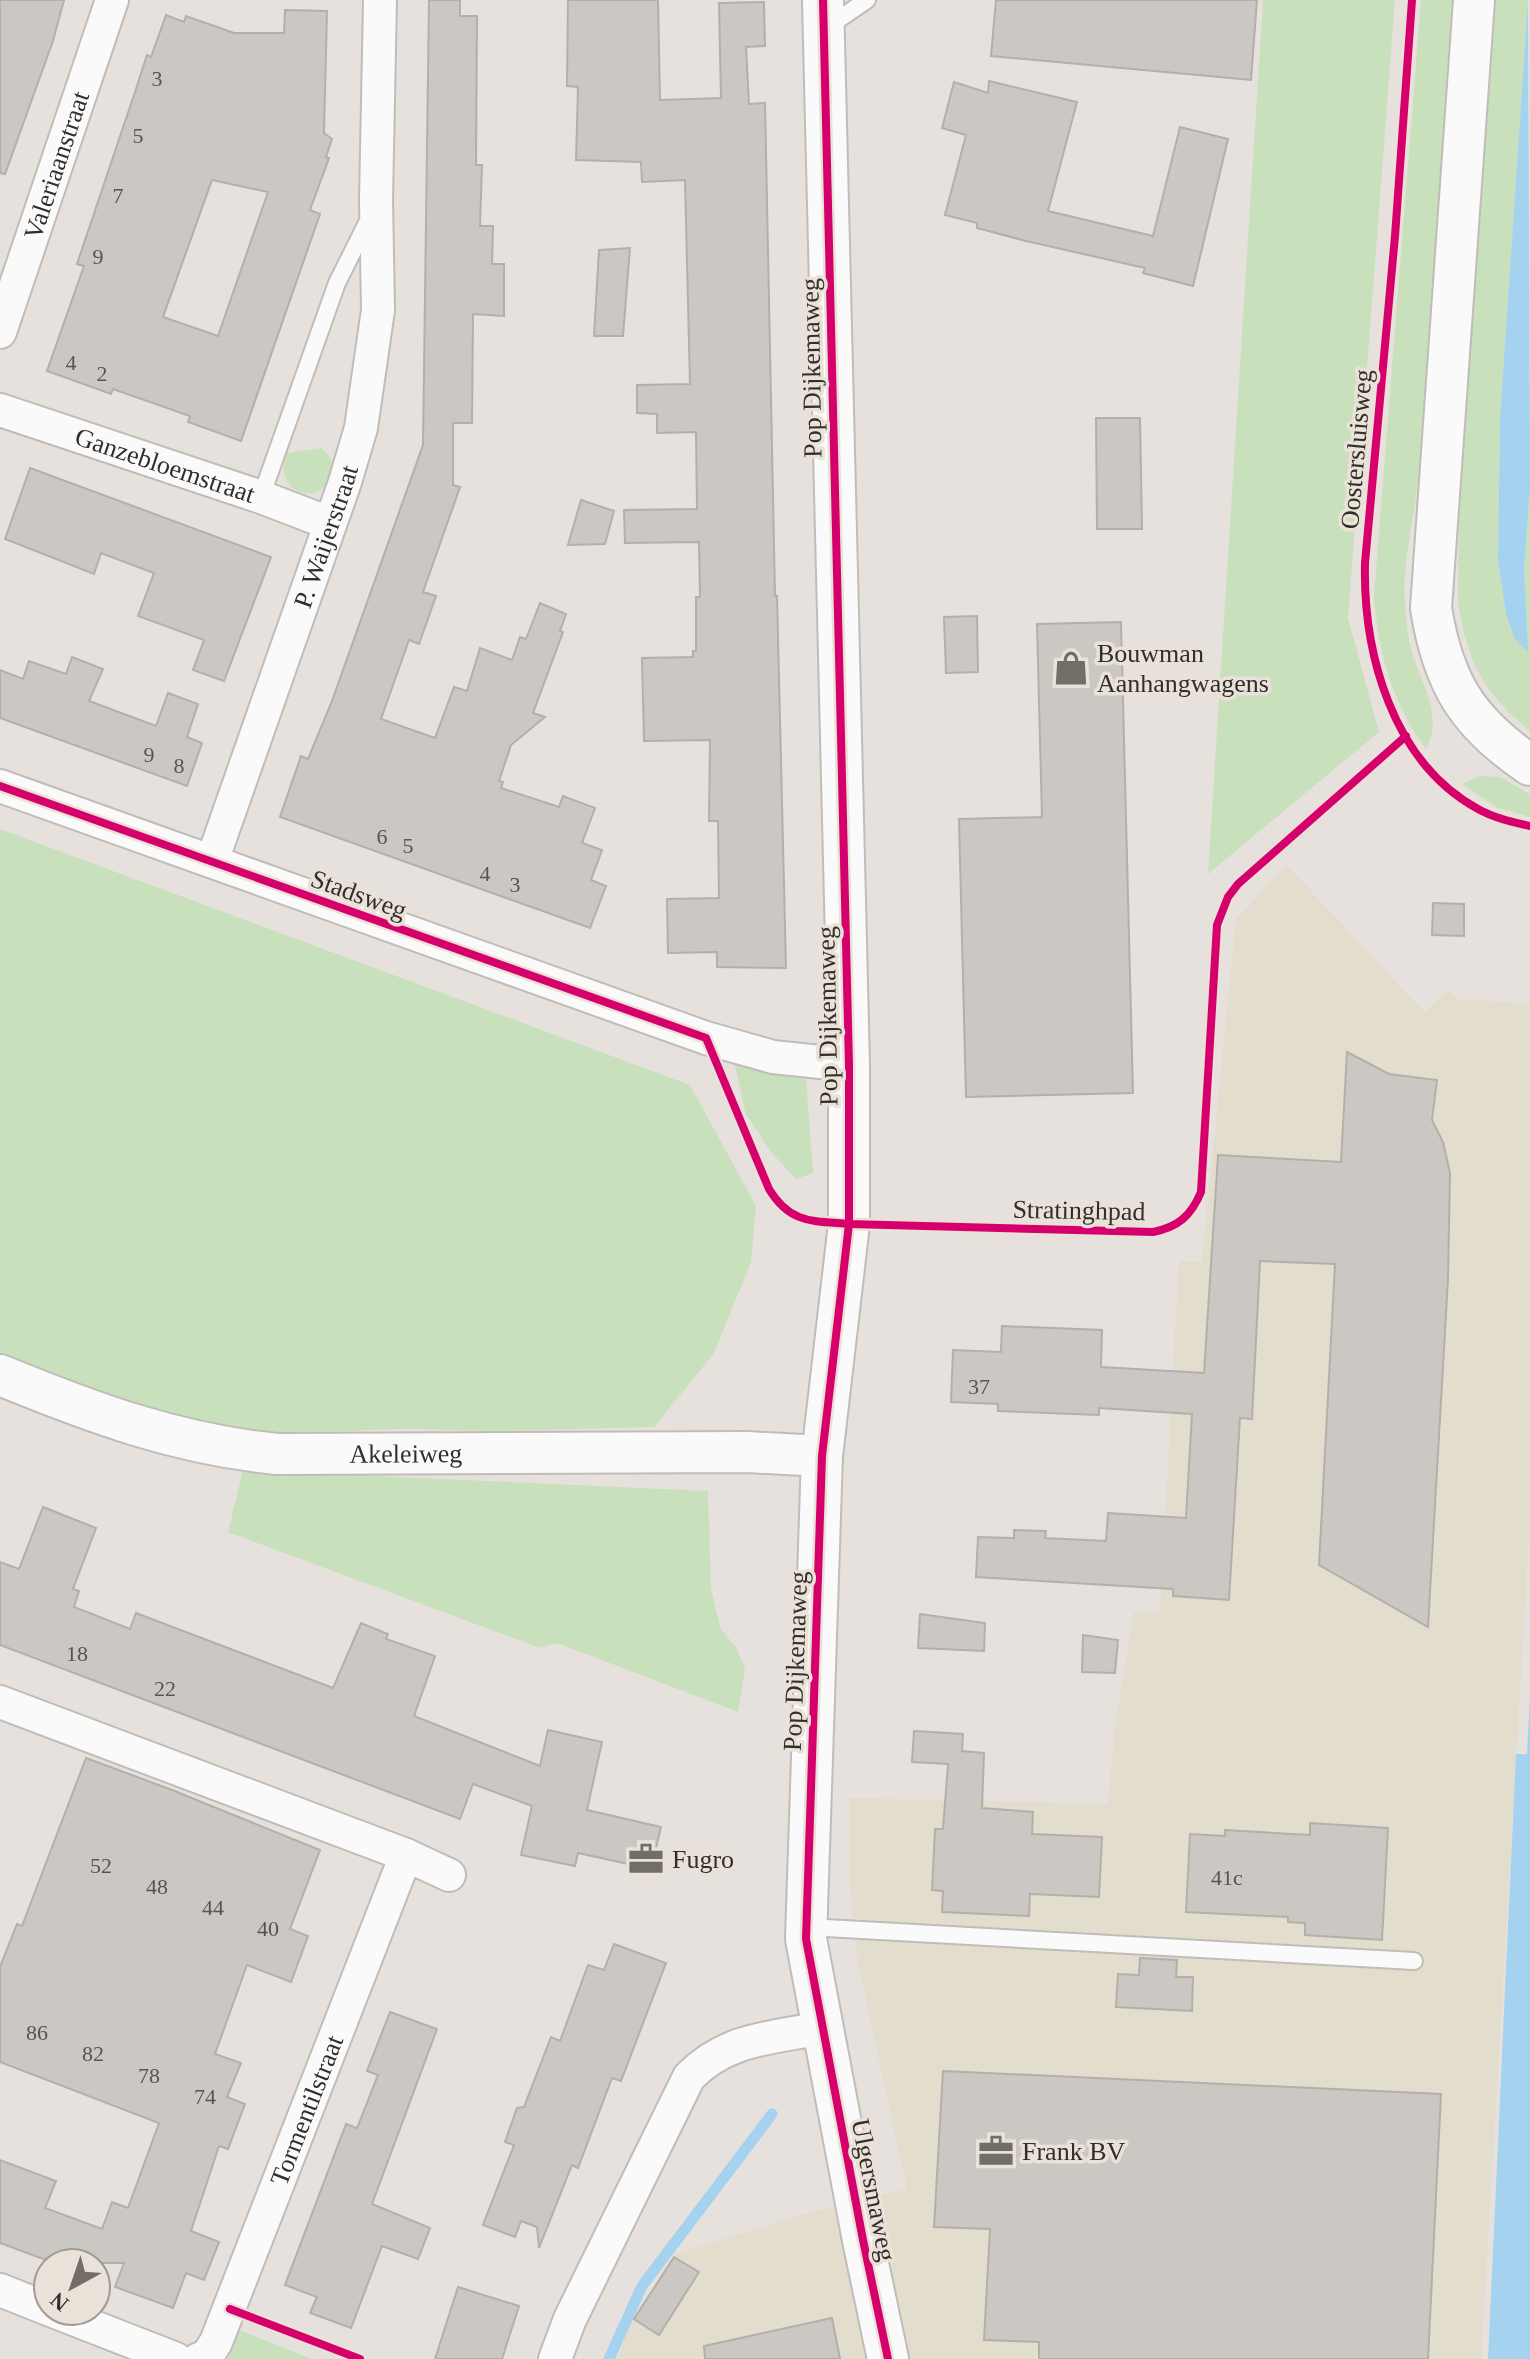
<svg xmlns="http://www.w3.org/2000/svg" width="1530" height="2359" font-family="Georgia,serif">
<style>
.commercial{fill:#e3ddce}
.green{fill:#c9e0bd}
.water{fill:#a4d2ef}
.lines{fill:none;stroke-linecap:round;stroke-linejoin:round}
.stream{stroke:#a4d2ef;stroke-width:11}
.building{fill:#cbc8c4;stroke:#b3afab;stroke-width:2;fill-rule:evenodd}
.service-casing{stroke:#c0bdb9;stroke-width:20}
.minor-casing{stroke:#c0bdb9;stroke-width:36}
.tertiary-casing{stroke:#c0bdb9;stroke-width:44}
.service{stroke:#fbfafa;stroke-width:16}
.minor{stroke:#fbfafa;stroke-width:32}
.tertiary{stroke:#fbfafa;stroke-width:40}
.cycleway-casing{stroke:#eae2d8;stroke-width:13}
.cycleway{stroke:#d6006c;stroke-width:8}
.labels{text-anchor:middle;stroke-width:7;stroke-linejoin:round;paint-order:stroke}
.number-label{font-size:22px;fill:#585551}
.street-label{font-size:26px;fill:#322f2b;stroke:#eae2d8}
.poi-label{font-size:26px;fill:#322f2b;stroke:#eae2d8;text-anchor:start}
</style>
<rect width="100%" height="100%" fill="#e6e1dc"/>
<polygon class="commercial" points="1287,865 1424,1012 1449,990 1457,999 1530,1004 1530,1520 1481,2359 618,2359 629,2325 675,2254 811,2212 907,2189 857,1958 849,1875 849,1798 1108,1804 1115,1725 1134,1612 1160,1613 1179,1261 1202,1262 1236,919"/>
<g class="green">
<polygon points="1263,0 1395,0 1348,618 1379,732 1208,874"/>
<path d="M1421,0h31c-11,157 -20,314 -33,471 -3,35 -11,68 -14,102 -1,23 0,45 4,67 7,37 37,72 17,109 -34,-47 -48,-97 -52,-153z"/>
<polygon points="1492,0 1528,0 1500,419 1498,561 1506,614 1527,651 1524,569 1530,488 1530,731 1509,713 1489,690 1474,664 1464,634 1458,604 1459,477"/>
<path d="M322,448l15,18c-14,47 -67,27 -50,-13z"/>
<polygon points="1480,776 1500,777 1530,794 1530,817 1496,807 1462,784"/>
<polygon points="0,829 690,1085 756,1206 751,1262 714,1353 654,1427 501,1431 397,1429 248,1435 170,1422 0,1358"/>
<polygon points="733,1057 805,1064 813,1173 796,1179 771,1152 746,1114"/>
<polygon points="243,1470 708,1491 711,1588 720,1628 736,1647 745,1669 738,1712 557,1643 540,1648 228,1532"/>
<polygon points="239,2330 312,2359 228,2359"/>
</g>
<g class="water">
<polygon points="1528,0 1530,488 1524,569 1528,652 1515,639 1506,614 1498,561 1500,419"/>
<polygon points="1530,1694 1530,2359 1488,2359 1516,1754 1527,1754"/>
</g>
<g class="lines">
<polyline class="stream" points="609,2359 642,2286 772,2114"/>
</g>
<g class="building">
<polygon points="0,0 64,0 53,41 5,174 0,173"/>
<polygon points="429,0 460,0 460,16 477,16 476,165 482,165 480,226 493,226 492,264 504,264 504,316 473,314 472,423 453,423 453,485 460,487 423,592 436,596 419,644 409,640 381,719 435,738 454,687 467,691 480,648 512,660 520,637 526,639 540,603 566,614 560,631 563,632 533,713 545,717 511,745 499,781 503,782 501,788 559,807 563,796 595,808 582,843 602,850 591,880 606,886 590,928 280,817 301,756 308,759 332,701 423,445"/>
<polygon points="568,0 658,0 660,100 721,98 719,3 764,2 765,46 746,47 749,104 765,103 775,596 777,596 786,968 717,967 717,952 668,953 667,899 719,898 718,821 709,821 710,740 644,741 642,658 693,657 693,651 696,651 696,597 700,597 699,542 625,543 624,510 697,509 696,432 657,433 657,414 637,413 637,385 690,384 685,180 642,182 641,162 576,160 578,87 567,86"/>
<polygon points="996,0 1257,0 1251,80 991,56"/>
<path d="M285,10l42,1 -3,122 8,6 -6,18 3,1 -19,52 10,4 -79,227 -53,-19 2,-6 -77,-27 -2,5 -64,-23 37,-105 -7,-2 60,-178 10,-31 4,2 15,-42 18,7 2,-6 48,17h50zM212,180l56,12 -50,144 -55,-19z"/>
<polygon points="989,81 1077,102 1048,211 1153,236 1180,127 1228,139 1193,286 1143,273 1145,268 1026,241 977,228 977,223 945,215 966,135 942,128 954,82 988,93"/>
<polygon points="630,248 623,336 594,336 599,250"/>
<polygon points="1096,418 1140,418 1142,529 1097,529"/>
<polygon points="30,468 271,557 224,681 193,670 204,640 138,616 154,573 101,553 94,574 5,539"/>
<polygon points="581,500 614,511 605,544 568,545"/>
<polygon points="977,616 978,672 946,673 944,617"/>
<polygon points="1121,622 1133,1093 966,1097 959,819 1042,817 1037,624"/>
<polygon points="72,657 103,669 89,701 156,726 168,693 198,704 187,737 202,743 187,786 0,718 0,670 23,679 29,661 66,674"/>
<polygon points="1433,903 1464,904 1464,936 1432,935"/>
<polygon points="1347,1052 1389,1074 1437,1080 1432,1120 1443,1142 1450,1173 1448,1279 1428,1627 1319,1565 1335,1264 1260,1261 1252,1419 1240,1418 1229,1600 1173,1596 1173,1589 976,1577 978,1537 1014,1538 1014,1530 1046,1531 1045,1538 1106,1541 1108,1513 1186,1518 1192,1414 1099,1408 1099,1415 998,1411 998,1404 951,1402 953,1350 1001,1352 1002,1326 1102,1330 1101,1367 1204,1373 1218,1155 1341,1162"/>
<polygon points="43,1507 96,1528 73,1589 79,1591 74,1607 130,1629 136,1613 333,1688 361,1623 388,1634 386,1639 435,1656 414,1716 540,1766 548,1730 602,1742 587,1810 661,1827 651,1869 578,1853 575,1866 521,1855 532,1806 473,1784 460,1819 0,1645 0,1562 19,1569"/>
<polygon points="920,1614 985,1623 984,1651 918,1648"/>
<polygon points="1083,1635 1118,1640 1115,1673 1082,1672"/>
<polygon points="914,1731 963,1734 962,1751 984,1753 982,1808 1033,1812 1032,1834 1102,1837 1099,1897 1030,1894 1029,1916 942,1912 943,1891 932,1890 935,1829 943,1829 948,1764 912,1762"/>
<polygon points="86,1758 172,1790 320,1850 290,1929 308,1936 291,1982 247,1965 215,2054 241,2063 227,2097 245,2104 228,2149 219,2146 191,2231 219,2242 204,2280 186,2273 173,2308 115,2287 124,2263 54,2263 0,2243 0,2160 56,2181 45,2208 102,2229 112,2202 128,2208 159,2123 0,2062 0,1967 17,1924 22,1926"/>
<polygon points="1310,1823 1388,1828 1382,1940 1305,1935 1305,1923 1288,1922 1288,1917 1186,1912 1190,1834 1225,1836 1225,1830 1310,1835"/>
<polygon points="614,1944 666,1963 621,2081 612,2078 578,2168 572,2165 539,2248 537,2227 521,2221 515,2237 483,2225 514,2145 505,2142 517,2108 524,2107 551,2037 560,2041 588,1965 604,1970"/>
<polygon points="1140,1958 1177,1960 1176,1977 1193,1977 1192,2011 1116,2007 1118,1974 1139,1975"/>
<polygon points="390,2012 437,2029 372,2204 430,2228 418,2259 382,2246 351,2328 310,2313 317,2297 285,2285 346,2124 357,2128 378,2075 367,2071"/>
<polygon points="943,2071 1441,2094 1428,2359 1039,2359 1039,2342 984,2340 990,2229 934,2227"/>
<polygon points="674,2257 699,2272 659,2335 634,2319"/>
<polygon points="458,2287 519,2306 502,2359 435,2359"/>
<polygon points="832,2318 840,2359 705,2359 704,2346"/>
</g>
<g class="lines">
<g class="service-casing">
<g id="service">
<polyline points="826,28 867,0"/>
<polyline points="261,497 337,283 368,221"/>
<polyline points="808,1927 1414,1961"/>
</g>
</g>
<g class="minor-casing">
<g id="minor">
<path id="s1" d="M0,332l112,-332"/>
<path id="s2" d="M0,410l261,87 68,26"/>
<polyline points="0,786 706,1038 773,1057 849,1065"/>
<path id="s3" d="M212,861l133,-379 16,-54 17,-118 -2,-110 4,-200"/>
<polyline points="0,1702 406,1855 449,1875"/>
<polyline points="0,2290 48,2309"/>
<polyline points="53,2311 176,2359"/>
<path id="s4" d="M199,2359l9,-4 8,-13 190,-487"/>
<path d="M555,2359l15,-40 119,-242c38,-39 83,-39 133,-49"/>
</g>
</g>
<g class="tertiary-casing">
<g id="tertiary">
<polyline points="823,0 849,1065 849,1224 822,1456 806,1939 863,2240 888,2359"/>
<path d="M1474,0l-43,608c12,75 36,114 99,157"/>
<path id="s5" d="M0,1375c93,38 176,69 277,79l470,-2 75,4"/>
</g>
</g>
<use href="#service" class="service"/>
<use href="#minor" class="minor"/>
<use href="#tertiary" class="tertiary"/>
<g class="cycleway-casing">
<g id="cycleway">
<polyline points="823,0 849,1065 849,1224 822,1456 806,1939 863,2240 888,2359"/>
<path d="M1412,0l-17,236 -30,327c-2,90 27,199 113,246 16,9 34,13 52,17"/>
<path d="M0,786l706,252 63,151c21,35 44,32 80,35l304,8c25,-5 38,-16 48,-40l16,-267 11,-28 10,-13 168,-148"/>
<polyline points="230,2309 360,2359"/>
</g>
</g>
<use href="#cycleway" class="cycleway"/>
</g>
<defs>
<g id="shop-bare" transform="scale(2.76)"><path d="M-5-2.5h2.3a2.7 3.5 0 0 1 5.4 0H5L5.5 6h-11ZM-1.5-2.5h3a1.5 2.3 0 0 0-3 0Z" fill="#716d69" stroke="#eae2d8" stroke-width="2.5" paint-order="stroke"/></g>
<g id="office-bare" transform="scale(2.76)"><path d="M-6-3h4V-5.5h4V-3h4V5H-6ZM-1-4.5V-3h2v-1.5ZM-6 0V1H6V0Z" fill="#716d69" stroke="#eae2d8" stroke-width="2.5" paint-order="stroke"/></g>
</defs>
<g fill-rule="evenodd">
<use href="#shop-bare" x="1071" y="668"/>
<use href="#office-bare" x="646" y="1859"/>
<use href="#office-bare" x="996" y="2151"/>
</g>
<g class="labels">
<g class="number-label">
<text x="157" y="86">3</text>
<text x="138" y="143">5</text>
<text x="118" y="203">7</text>
<text x="98" y="264">9</text>
<text x="71" y="370">4</text>
<text x="102" y="381">2</text>
<text x="149" y="762">9</text>
<text x="179" y="773">8</text>
<text x="382" y="844">6</text>
<text x="408" y="853">5</text>
<text x="485" y="881">4</text>
<text x="515" y="892">3</text>
<text x="979" y="1394">37</text>
<text x="77" y="1661">18</text>
<text x="165" y="1696">22</text>
<text x="101" y="1873">52</text>
<text x="1227" y="1885">41c</text>
<text x="157" y="1894">48</text>
<text x="213" y="1915">44</text>
<text x="268" y="1936">40</text>
<text x="37" y="2040">86</text>
<text x="93" y="2061">82</text>
<text x="149" y="2083">78</text>
<text x="205" y="2104">74</text>
</g>
<g class="street-label">
<text dy="9" stroke="none"><textPath href="#s1" startOffset="176">Valeriaanstraat</textPath></text>
<text transform="translate(811 368) rotate(-91)" y="9">Pop Dijkemaweg</text>
<text transform="translate(1356 449) rotate(-85)" y="9">Oostersluisweg</text>
<text dy="9" stroke="none"><textPath href="#s2" startOffset="174">Ganzebloemstraat</textPath></text>
<text dy="9" stroke="none"><textPath href="#s3" startOffset="344">P. Waijerstraat</textPath></text>
<text transform="translate(359 894) rotate(20)" y="9">Stadsweg</text>
<text transform="translate(827 1016) rotate(-91)" y="9">Pop Dijkemaweg</text>
<text transform="translate(1079 1210) rotate(1)" y="9">Stratinghpad</text>
<text dy="9" stroke="none"><textPath href="#s5" startOffset="418">Akeleiweg</textPath></text>
<text transform="translate(795 1661) rotate(-88)" y="9">Pop Dijkemaweg</text>
<text dy="9" stroke="none"><textPath href="#s4" startOffset="274">Tormentilstraat</textPath></text>
<text transform="translate(874 2190) rotate(79)" y="9">Ulgersmaweg</text>
</g>
<g class="poi-label">
<text x="1097" y="662">Bouwman<tspan x="1097" dy="30">Aanhangwagens</tspan></text>
<text x="672" y="1868">Fugro</text>
<text x="1022" y="2160">Frank BV</text>
</g>
</g>
<g transform="translate(72 2287) rotate(220)"><circle r="38" fill="#eae2d8" stroke="#a09a93" stroke-width="2"/>
<path d="M0-6L14 30L0 20L-14 30Z" fill="#716d69"/>
<text y="-12" font-size="22" font-weight="bold" text-anchor="middle" fill="#322f2b">N</text>
</g>
</svg>
